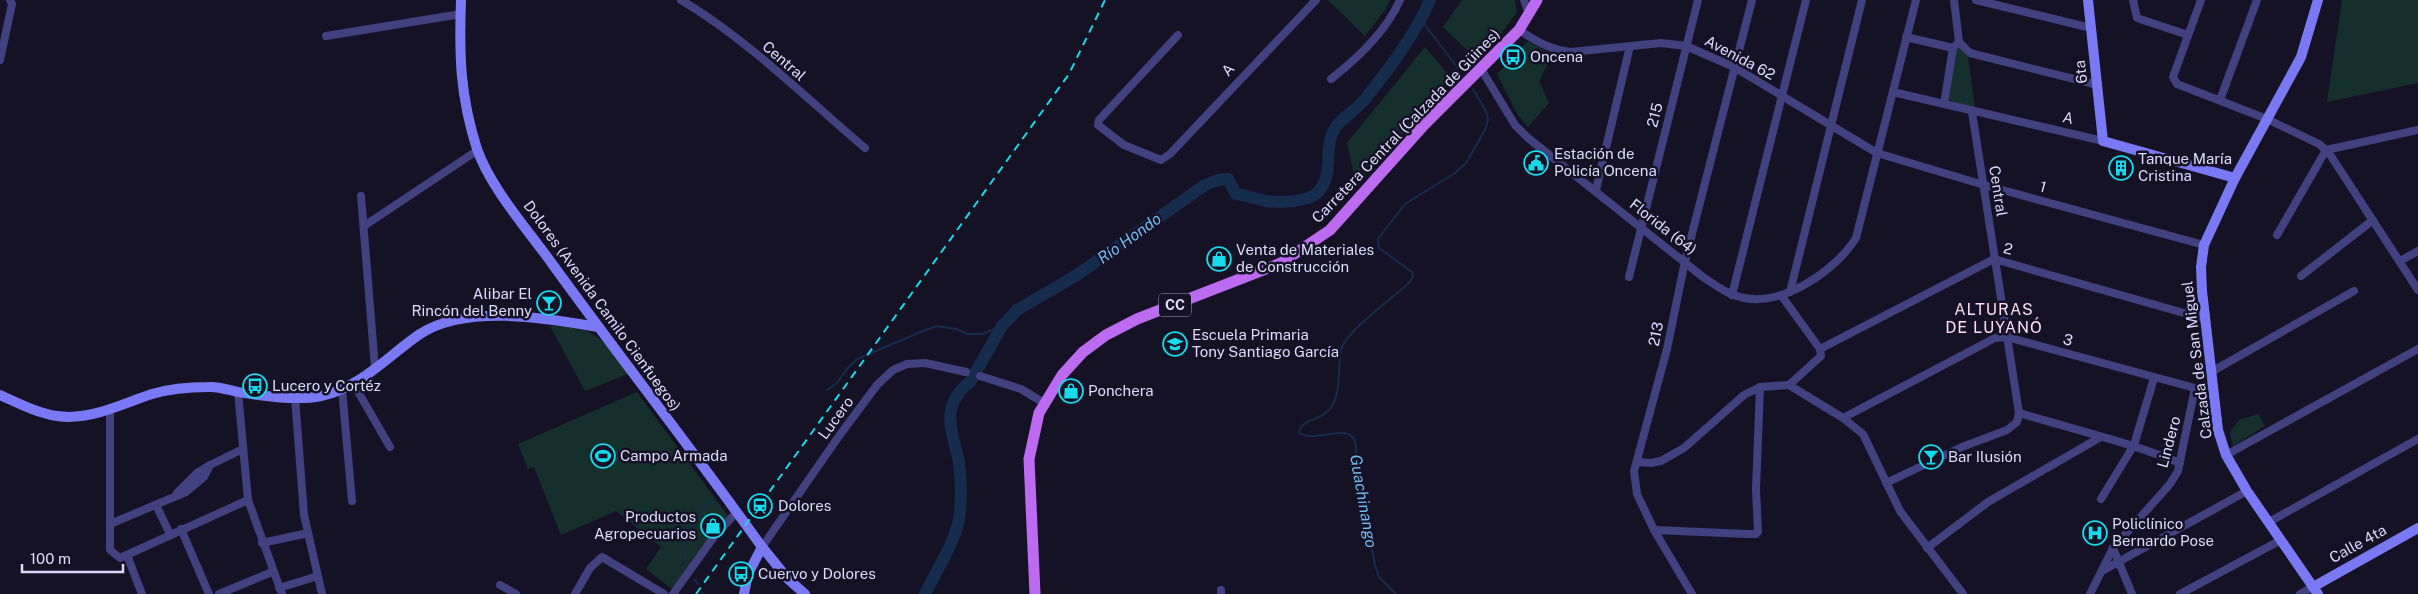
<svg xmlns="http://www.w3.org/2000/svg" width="2418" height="594" font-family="'Public Sans',sans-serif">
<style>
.green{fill:#152f2d}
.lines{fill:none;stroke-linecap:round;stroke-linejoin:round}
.stream{stroke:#152c4c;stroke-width:2}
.river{stroke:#152c4c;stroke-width:12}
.street{stroke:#424180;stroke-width:8}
.secondary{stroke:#797af3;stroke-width:10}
.primary{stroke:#bc6bf1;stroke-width:11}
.rail{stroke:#17daea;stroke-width:2;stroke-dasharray:8 6;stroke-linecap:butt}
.labels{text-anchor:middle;stroke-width:5;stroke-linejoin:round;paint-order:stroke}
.shield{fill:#151226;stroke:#a19ebc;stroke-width:1}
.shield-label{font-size:14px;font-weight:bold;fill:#dddafc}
.poi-label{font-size:15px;fill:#dddafc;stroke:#151226;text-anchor:start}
.street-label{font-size:15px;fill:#dddafc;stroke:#151226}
.water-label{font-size:16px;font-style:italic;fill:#71baf2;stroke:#151226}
.neighbourhood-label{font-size:16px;letter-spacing:1px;fill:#fcdcf1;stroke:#151226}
</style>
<rect width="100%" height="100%" fill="#151226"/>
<g class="green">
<polygon points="1328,0 1390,0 1385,10 1365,36"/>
<polygon points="1462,0 1515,0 1517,12 1498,38 1475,58 1443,27"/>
<polygon points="2342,0 2418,0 2418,83 2327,102"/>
<polygon points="1529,42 1552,55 1539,81 1549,103 1528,127 1517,114 1497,74 1526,43"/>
<polygon points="1960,46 1968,56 1975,108 1957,106 1949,99 1956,48"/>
<polygon points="1425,47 1453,80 1356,184 1347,143"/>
<path d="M550,326c46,2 53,11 78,48l-43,17z"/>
<polygon points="637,392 728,516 672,589 646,569 661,547 616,511 561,535 534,467 528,469 518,444"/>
<polygon points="2258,414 2265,426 2233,446 2230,432 2239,420"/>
</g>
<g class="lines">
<g class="stream">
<polyline points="1421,20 1461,72"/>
<polyline points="827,390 837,383 847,369 857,359 923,331 937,326 956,329 968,334 982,334 1002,326"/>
<polyline points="686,565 684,537 702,509 714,501"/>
<polyline points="694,579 698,584"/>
<polyline points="702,593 702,594"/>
<path d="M1396,594l-17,-17 -4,-12c-7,-38 -18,-77 -19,-115 0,-6 -1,-14 -8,-16 -16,-5 -34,8 -49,-1 2,-16 24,-11 33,-27 10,-17 5,-38 9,-56 3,-17 54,-54 68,-67l4,-6 -1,-5 -33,-24 -1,-9 27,-35 50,-31 11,-10 19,-33 3,-10 -2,-9 -13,-22"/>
</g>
<path class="river" d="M925,594c12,-25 32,-54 35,-81 1,-15 1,-36 -1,-51 -7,-31 -20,-56 11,-80l32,-56 15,-16 60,-35 128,-90 13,-5 10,-1 8,15c10,1 20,5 30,7 12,2 42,1 51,-8 19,-19 5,-45 18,-65 7,-11 22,-18 30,-29 24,-30 50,-64 65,-99"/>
<g class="street">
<path d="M681,0c66,39 125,98 184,148"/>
<polyline points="1524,0 1529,14"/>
<polyline points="1954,0 1959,42"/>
<polyline points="1976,0 2091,28"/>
<polyline points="2133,0 2137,18 2188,35"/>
<polyline points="2201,0 2173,77 2177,84 2267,119 2319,144 2329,153 2418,290"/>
<path d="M1519,30c17,11 31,20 52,22l90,-9 25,3 48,21 143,86 107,32 220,60"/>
<polyline points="1178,35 1099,120 1098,125 1124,145 1161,160 1170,154 1316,0"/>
<polyline points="326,36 461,14"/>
<polyline points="1906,37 1953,48 1959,42 1970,53 2098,85"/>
<polyline points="0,60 12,4 10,0"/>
<path d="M1481,69l34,56 13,13 175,139c13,9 26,18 41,21 40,8 92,-28 112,-60l60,-238"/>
<path d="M1331,79c27,-21 55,-47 69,-79"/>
<polyline points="1893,92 2103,141"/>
<polyline points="2220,100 2257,0"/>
<polyline points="1944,104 1953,48"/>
<polyline points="1596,190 1630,46"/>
<polyline points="361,196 375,368"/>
<polyline points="364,226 478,150"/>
<polyline points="2277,235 2326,150 2418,130"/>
<polyline points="2400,261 2418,251"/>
<polyline points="2301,276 2373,220"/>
<polyline points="1629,277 1698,0"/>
<polyline points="1790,292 1862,0"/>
<polyline points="1732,295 1806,0"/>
<polyline points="1781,295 1820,349 1821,356 1789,385"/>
<polyline points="1820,349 1994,259 2205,319"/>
<polyline points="2211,372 2354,291"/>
<polyline points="980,376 1021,389 1044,403"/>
<polyline points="353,383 390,447"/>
<polyline points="342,389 352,501"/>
<polyline points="238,392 248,500 282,594"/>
<polyline points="295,397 304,515 322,594"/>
<polyline points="110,410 110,550 120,558 248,500"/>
<path d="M2019,413c54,16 109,29 161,50"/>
<polyline points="1843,418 1995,338 2007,337 2195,388 2213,386"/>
<polyline points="2226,455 2418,349"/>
<polyline points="1637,462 1651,463 1661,461 1684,448 1744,395 1760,387 1789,385 1843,418 1863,434 1900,511 1963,594"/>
<polyline points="1886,483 1962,447 2007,430 2017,422 2019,413 1972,112"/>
<polyline points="177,493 197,473 210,465"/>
<polyline points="2101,499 2134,445 2154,378"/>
<polyline points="156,505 170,534"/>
<polyline points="2269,522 2418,439"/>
<polyline points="110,524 186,492 204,477 210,465 243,449"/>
<polyline points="181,529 209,594"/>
<polyline points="1654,530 1748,534 1756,534 1758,532 1756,489 1760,387"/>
<polyline points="262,543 308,533"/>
<polyline points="762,547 839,436 877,385 893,370 907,364 925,363 966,372"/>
<polyline points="1927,548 1988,502 2099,438"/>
<polyline points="2113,548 2132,594"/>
<polyline points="127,555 142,594"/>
<polyline points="2102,571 2247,491"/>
<polyline points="500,585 516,594"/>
<polyline points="279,588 318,576"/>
<polyline points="1221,590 1221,594"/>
<polyline points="219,594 272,572"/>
<polyline points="575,594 590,568 602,557 664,594"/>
<polyline points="673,594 716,534 737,512"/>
<polyline points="1692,594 1654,530 1637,494 1634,471 1667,349 1685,261 1752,0"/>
<polyline points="2090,594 2113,548 2170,484 2178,471 2195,388"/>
<polyline points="2180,594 2281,540"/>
<polyline points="2300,594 2313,587"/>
</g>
<g class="secondary">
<path d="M461,0c-2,55 -1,96 16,149 14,40 52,82 76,116 69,95 141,187 209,282l26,32 17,15"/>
<polyline points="2088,0 2103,141 2235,178"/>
<path d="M0,395c18,8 37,18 57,21 33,5 64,-12 95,-22 17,-5 38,-7 56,-7 10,-1 20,3 30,5 26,4 58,9 83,4 39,-8 68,-41 99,-62 46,-30 127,-16 178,-7"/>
<polyline points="2313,587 2418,528"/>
<polyline points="744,594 748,574 762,547"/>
<polyline points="2318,594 2247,491 2226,455 2218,430 2202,291 2201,267 2204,245 2235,178 2301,57 2318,0"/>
</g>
<polyline class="primary" points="1035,594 1029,459 1039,413 1062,375 1083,352 1106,335 1137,319 1281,263 1330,230 1424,125 1519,30 1537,0"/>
<polyline class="rail" points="696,594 1069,74 1105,0"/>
</g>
<defs>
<g id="bus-ring" transform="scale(1.25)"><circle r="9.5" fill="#151226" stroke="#17daea" stroke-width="1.5"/><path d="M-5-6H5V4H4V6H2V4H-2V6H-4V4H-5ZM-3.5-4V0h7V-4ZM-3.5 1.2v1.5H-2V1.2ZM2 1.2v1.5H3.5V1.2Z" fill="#17daea"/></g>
<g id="civic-ring" transform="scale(1.25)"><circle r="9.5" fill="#151226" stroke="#17daea" stroke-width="1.5"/><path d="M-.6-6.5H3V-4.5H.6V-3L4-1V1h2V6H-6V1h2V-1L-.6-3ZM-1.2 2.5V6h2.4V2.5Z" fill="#17daea"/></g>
<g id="building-ring" transform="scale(1.25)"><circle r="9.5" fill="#151226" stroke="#17daea" stroke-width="1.5"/><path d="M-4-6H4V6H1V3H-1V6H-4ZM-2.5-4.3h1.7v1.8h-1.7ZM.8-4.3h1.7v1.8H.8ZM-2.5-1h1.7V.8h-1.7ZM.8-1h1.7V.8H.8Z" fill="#17daea"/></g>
<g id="shop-ring" transform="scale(1.25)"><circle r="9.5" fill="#151226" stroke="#17daea" stroke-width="1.5"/><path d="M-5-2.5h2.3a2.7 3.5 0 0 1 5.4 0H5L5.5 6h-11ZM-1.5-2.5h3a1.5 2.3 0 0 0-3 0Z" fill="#17daea"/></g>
<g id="bar-ring" transform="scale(1.25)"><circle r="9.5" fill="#151226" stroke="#17daea" stroke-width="1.5"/><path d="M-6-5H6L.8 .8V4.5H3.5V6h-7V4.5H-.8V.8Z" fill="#17daea"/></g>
<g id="school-ring" transform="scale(1.25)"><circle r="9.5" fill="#151226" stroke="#17daea" stroke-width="1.5"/><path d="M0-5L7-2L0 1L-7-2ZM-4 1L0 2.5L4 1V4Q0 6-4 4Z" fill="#17daea"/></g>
<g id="stadium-ring" transform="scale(1.25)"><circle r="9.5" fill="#151226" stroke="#17daea" stroke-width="1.5"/><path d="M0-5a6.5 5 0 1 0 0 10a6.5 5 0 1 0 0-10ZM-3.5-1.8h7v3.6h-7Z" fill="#17daea"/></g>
<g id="station-ring" transform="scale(1.25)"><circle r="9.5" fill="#151226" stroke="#17daea" stroke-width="1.5"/><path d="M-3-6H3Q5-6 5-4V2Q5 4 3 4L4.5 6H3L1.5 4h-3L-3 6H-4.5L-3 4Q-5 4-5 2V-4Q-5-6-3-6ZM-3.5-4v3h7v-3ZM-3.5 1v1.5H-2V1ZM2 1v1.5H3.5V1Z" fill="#17daea"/></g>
<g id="hospital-ring" transform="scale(1.25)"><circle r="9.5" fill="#151226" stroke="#17daea" stroke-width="1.5"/><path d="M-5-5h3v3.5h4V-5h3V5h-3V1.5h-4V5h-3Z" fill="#17daea"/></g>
</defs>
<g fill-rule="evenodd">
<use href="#bus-ring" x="1513" y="57"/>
<use href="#civic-ring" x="1536" y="163"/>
<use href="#building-ring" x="2121" y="168"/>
<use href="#shop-ring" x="1219" y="259"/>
<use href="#bar-ring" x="549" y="303"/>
<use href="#school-ring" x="1175" y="344"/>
<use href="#bus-ring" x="255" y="386"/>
<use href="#shop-ring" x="1071" y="391"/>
<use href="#stadium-ring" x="603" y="456"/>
<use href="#bar-ring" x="1931" y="457"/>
<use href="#station-ring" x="760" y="506"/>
<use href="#shop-ring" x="713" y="526"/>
<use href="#hospital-ring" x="2095" y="533"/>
<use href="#bus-ring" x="741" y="574"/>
</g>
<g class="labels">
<rect class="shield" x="1159" y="293.5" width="32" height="23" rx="4"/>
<g class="shield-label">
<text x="1175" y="310">CC</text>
</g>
<g class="poi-label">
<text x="1530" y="62">Oncena</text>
<text x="1554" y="159">Estación de<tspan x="1554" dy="17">Policía Oncena</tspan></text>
<text x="2138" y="164">Tanque María<tspan x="2138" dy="17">Cristina</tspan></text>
<text x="1236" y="255">Venta de Materiales<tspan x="1236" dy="17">de Construcción</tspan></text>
<text x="532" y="299" text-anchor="end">Alibar El<tspan x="532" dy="17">Rincón del Benny</tspan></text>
<text x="1192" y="340">Escuela Primaria<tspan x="1192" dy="17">Tony Santiago García</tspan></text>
<text x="272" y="391">Lucero y Cortéz</text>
<text x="1088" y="396">Ponchera</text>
<text x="620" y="461">Campo Armada</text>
<text x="1948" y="462">Bar Ilusión</text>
<text x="778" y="511">Dolores</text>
<text x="696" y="522" text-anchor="end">Productos<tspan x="696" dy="17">Agropecuarios</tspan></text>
<text x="2112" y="529">Policlínico<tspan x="2112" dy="17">Bernardo Pose</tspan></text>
<text x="758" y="579">Cuervo y Dolores</text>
</g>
<g class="street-label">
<text transform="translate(1740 58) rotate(28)" y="5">Avenida 62</text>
<text transform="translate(784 61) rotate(41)" y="5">Central</text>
<text transform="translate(1228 70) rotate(-48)" y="5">A</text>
<text transform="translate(2081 72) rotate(-96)" y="5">6ta</text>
<text transform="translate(1655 115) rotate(-76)" y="5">215</text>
<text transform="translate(2068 118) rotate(13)" y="5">A</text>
<text transform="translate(1406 126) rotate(-46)" y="5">Carretera Central (Calzada de Güines)</text>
<text transform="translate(2043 187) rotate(15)" y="5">1</text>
<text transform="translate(1998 191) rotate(81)" y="5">Central</text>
<text transform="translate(1663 227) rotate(38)" y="5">Florida (64)</text>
<text transform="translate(2008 249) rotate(14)" y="5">2</text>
<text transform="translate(602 306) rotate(54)" y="5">Dolores (Avenida Camilo Cienfuegos)</text>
<text transform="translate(1656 334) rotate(-79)" y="5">213</text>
<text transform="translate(2068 340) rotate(16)" y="5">3</text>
<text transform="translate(2197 360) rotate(-97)" y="5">Calzada de San Miguel</text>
<text transform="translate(836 418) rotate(-54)" y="5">Lucero</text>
<text transform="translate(2169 442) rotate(-75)" y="5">Lindero</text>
<text transform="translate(2358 544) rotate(-29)" y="5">Calle 4ta</text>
</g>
<g class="water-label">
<text transform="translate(1129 238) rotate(-36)" y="6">Río Hondo</text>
<text transform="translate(1364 501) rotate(80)" y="6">Guachinango</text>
</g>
<g class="neighbourhood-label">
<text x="1994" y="315">ALTURAS<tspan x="1994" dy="18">DE LUYANÓ</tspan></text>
</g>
</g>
<path d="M22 564v8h101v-8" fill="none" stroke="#dddafc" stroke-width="2.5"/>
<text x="30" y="564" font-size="15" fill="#dddafc" stroke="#151226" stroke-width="4" paint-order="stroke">100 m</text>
</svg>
